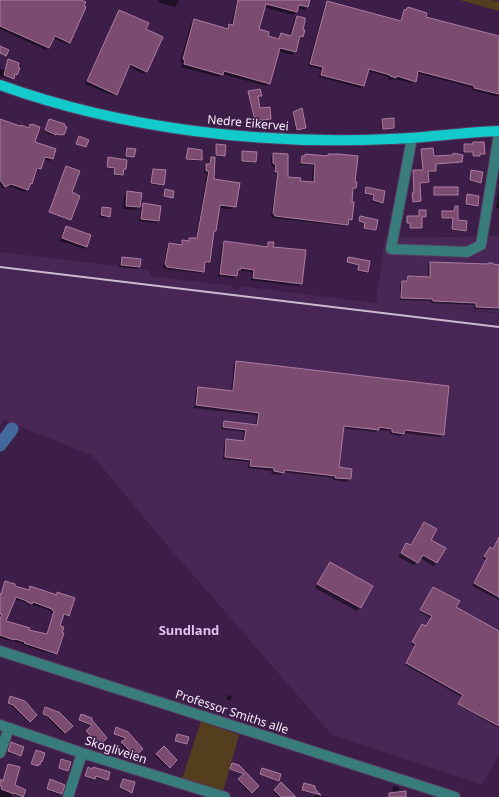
<svg xmlns="http://www.w3.org/2000/svg" width="499" height="797" font-family="'Noto Sans',sans-serif">
<style>
.built{fill:#482656}
.green{fill:#543e1d}
.shadow{fill:#0007;fill-rule:evenodd}
.lines{fill:none;stroke-linecap:round;stroke-linejoin:round}
.river{stroke:#43699b;stroke-width:13}
.building{fill:#7b4c70;stroke:#ae7ca2;fill-rule:evenodd}
.minor-casing{stroke:#563b61;stroke-width:12}
.major-casing{stroke:#563b61;stroke-width:12}
.minor{stroke:#397c7c;stroke-width:10}
.major{stroke:#12cacb;stroke-width:10}
.rail{stroke:#ccbcd2;stroke-width:2}
.labels{text-anchor:middle;stroke-width:3;stroke-linejoin:round;paint-order:stroke}
.street-label{font-size:12px;fill:#f7ebfb;stroke:#3c1e48}
.neighbourhood-label{font-size:13px;font-weight:bold;fill:#e2bef2;stroke:#3c1e48}
</style>
<rect width="100%" height="100%" fill="#3c1e48"/>
<polygon class="built" points="499,236 499,313 421,304 499,314 499,755 482,785 332,735 155,531 93,456 4,420 0,427 0,252 149,270 151,276 233,286 233,290 239,290 240,286 376,303 385,238"/>
<g class="green">
<polygon points="460,0 492,0 499,2 499,11"/>
<polygon points="201,721 239,735 223,792 182,779"/>
</g>
<g class="shadow">
<polygon points="0,0 78,0 69,42 67,44 53,38 46,50 0,29"/>
<polygon points="159,0 179,0 175,7 158,2"/>
<polygon points="237,0 309,0 307,7 304,10 297,8 296,12 293,15 264,7 258,30 267,37 278,40 281,34 289,36 294,20 297,17 302,31 304,31 302,37 298,39 295,52 292,55 278,51 269,83 266,86 222,74 219,77 181,67 183,63 180,62 191,23 194,20 226,29 229,25 231,25"/>
<polygon points="327,2 400,22 402,14 405,11 425,18 499,37 499,97 472,90 473,88 417,73 415,81 412,83 394,79 393,80 388,79 389,77 367,71 364,86 361,88 319,77 321,69 308,66 325,4"/>
<polygon points="119,11 145,30 146,71 144,74 128,66 116,94 114,96 85,84 117,13"/>
<polygon points="7,62 16,74 14,75 12,79 0,76 0,69 5,70"/>
<polygon points="249,92 261,95 257,97 259,110 270,118 269,119 254,121 248,93"/>
<polygon points="294,112 305,128 304,129 296,131 292,114"/>
<polygon points="0,120 20,127 28,128 30,125 34,143 55,150 52,159 50,161 43,159 40,168 37,171 36,170 31,183 25,192 8,186 3,189 0,184"/>
<polygon points="49,120 63,134 62,135 55,135 54,136 44,132"/>
<polygon points="383,120 393,128 392,129 382,129 381,121"/>
<polygon points="474,143 484,153 482,155 472,157 472,153 463,153 463,147 464,145 472,145"/>
<polygon points="217,145 224,155 223,157 215,156 215,147"/>
<polygon points="188,149 201,151 201,160 200,161 186,160 187,151"/>
<polygon points="422,150 433,157 461,162 435,164 435,170 427,172 428,182 419,183 420,201 412,202 412,195 414,194 412,172 422,171 421,151"/>
<polygon points="243,152 255,161 254,163 241,162 241,154"/>
<polygon points="273,154 287,178 299,181 312,183 313,165 300,165 300,160 305,156 327,157 328,155 354,183 355,188 353,190 351,219 348,221 347,224 345,226 273,218 271,216 277,174 274,174 274,167 271,165 271,156"/>
<polygon points="108,158 125,169 121,176 113,175 114,169 106,168"/>
<polygon points="211,158 213,179 235,206 233,209 229,209 219,208 215,231 213,233 209,262 207,264 204,264 203,271 201,273 165,269 163,267 167,247 169,244 180,245 183,241 187,241 189,239 196,239 207,173 204,173 204,167 208,165 209,160"/>
<polygon points="153,170 163,184 162,186 150,184 152,171"/>
<polygon points="472,171 480,182 479,183 469,182"/>
<polygon points="367,188 382,202 381,204 372,202 373,196 364,194"/>
<polygon points="499,190 499,209 496,208"/>
<polygon points="128,192 139,207 136,210 123,209 124,196"/>
<polygon points="468,195 477,206 476,207 465,205"/>
<polygon points="143,205 158,221 156,223 139,221 141,207"/>
<polygon points="455,207 457,221 466,222 464,232 451,230 453,219 441,219 442,212 454,212"/>
<polygon points="103,208 109,216 106,218 99,217 100,210"/>
<polygon points="420,211 425,216 421,218 421,227 420,228 409,228 409,223 407,223 407,218 408,217 418,217"/>
<polygon points="360,217 375,229 373,230 364,228 365,224 358,222"/>
<polygon points="66,228 86,247 84,249 60,241 64,230"/>
<polygon points="225,242 266,248 269,243 301,284 299,286 251,280 252,272 239,270 234,278 218,276 222,245"/>
<polygon points="123,258 139,267 136,269 119,267 120,260"/>
<polygon points="349,258 369,262 367,271 366,273 358,271 359,266 346,263"/>
<polygon points="430,263 487,265 488,264 499,266 499,310 474,309 474,305 431,303 431,301 400,300 400,285 402,282 406,282 406,279 408,277 428,278 428,266"/>
<polygon points="237,362 443,435 440,437 404,433 401,436 390,434 390,431 378,430 375,432 343,428 338,468 351,470 350,479 347,482 333,480 333,478 283,472 281,475 271,474 272,471 248,468 249,462 223,459 224,443 226,440 242,442 244,432 221,429 222,424 224,422 255,425 257,415 194,408 196,390 199,388 231,392 234,364"/>
<polygon points="424,523 430,541 444,549 437,563 433,566 420,558 414,565 398,557 407,544 410,546 421,526"/>
<polygon points="499,536 499,600 472,586 486,560 483,559 487,551 490,548 492,549"/>
<polygon points="330,563 372,586 360,608 357,611 315,588 327,566"/>
<path d="M6,582l7,4 15,5 2,-4 26,8 2,-2 11,22 -2,2 -5,-1 -3,11 -3,26 -2,2 -31,-10 1,-1 -24,-6v-44zM14,599l12,3v2l4,1 1,-1 20,7 -1,1 3,1 -7,22 -18,-4 -24,-10z"/>
<polygon points="432,589 455,607 498,631 499,628 499,728 458,705 462,697 405,665 415,646 411,644 421,627 426,627 431,618 420,612"/>
<polygon points="228,695 232,696 230,701 226,699"/>
<polygon points="9,699 36,715 28,722 12,706 7,704"/>
<polygon points="45,709 71,726 63,734 47,717 42,715"/>
<polygon points="82,715 106,738 98,745 86,732 92,727 79,721"/>
<polygon points="116,730 141,749 133,757 121,744 126,740 114,735"/>
<polygon points="10,745 20,755 19,756 8,753"/>
<polygon points="164,747 176,760 168,768 155,756"/>
<polygon points="36,752 41,761 35,766 31,765"/>
<polygon points="233,764 258,786 250,793 238,781 244,775 230,770"/>
<polygon points="88,768 92,769 107,779 106,780 94,777 93,780 84,777"/>
<polygon points="0,780 13,785 23,796 21,797 13,794 11,797 0,797"/>
<polygon points="123,780 131,792 129,793 120,789"/>
<polygon points="50,781 63,786 59,795 46,790"/>
<polygon points="281,784 293,797 279,797 273,792"/>
<polygon points="304,785 314,789 320,797 314,797 316,795 302,791"/>
<polygon points="393,786 399,787 398,792 392,791"/>
</g>
<g class="lines">
<polyline class="river" points="0,445 12,429"/>
</g>
<g class="building">
<polygon points="0,0 81,0 86,2 84,6 86,7 70,43 55,36 49,48 0,26"/>
<polygon points="238,0 310,0 308,7 299,5 297,12 266,4 259,29 269,32 268,36 279,39 281,33 291,36 297,16 305,18 305,21 303,30 305,30 303,37 300,36 296,52 280,48 270,84 224,71 223,75 184,64 185,60 183,59 194,19 228,29 229,24 233,25"/>
<polygon points="327,1 401,21 404,10 407,9 408,7 427,13 426,17 499,36 499,94 474,88 475,86 418,71 416,82 397,76 396,78 390,76 390,75 369,69 364,86 321,75 323,67 310,64"/>
<polygon points="119,10 149,23 146,29 163,37 147,72 130,64 117,95 87,81"/>
<polygon points="0,46 9,50 6,56 0,53"/>
<polygon points="8,59 19,63 18,67 20,68 17,75 15,74 14,79 4,75"/>
<polygon points="260,89 262,96 258,96 260,108 270,107 271,119 255,121 248,91"/>
<polygon points="302,108 306,128 297,130 293,112"/>
<polygon points="394,118 394,128 383,129 382,119"/>
<polygon points="0,119 20,126 21,125 29,128 30,124 32,125 32,124 40,127 35,142 56,149 53,159 45,157 41,169 37,168 32,184 31,183 28,190 11,184 5,187 0,180"/>
<polygon points="49,119 65,124 64,126 67,127 64,135 62,134 61,135 56,134 56,135 45,130"/>
<polygon points="79,136 89,140 86,147 76,144"/>
<polygon points="473,142 484,142 485,154 480,154 480,156 473,156 473,152 464,152 464,144 473,144"/>
<polygon points="216,144 226,145 225,156 216,155"/>
<polygon points="127,148 136,149 134,157 126,156"/>
<polygon points="188,148 202,150 202,160 186,159"/>
<polygon points="433,148 434,156 453,155 453,153 463,155 462,162 436,164 436,171 428,171 429,182 420,183 421,201 413,202 412,193 414,193 413,170 423,170 421,149"/>
<polygon points="242,151 257,152 256,162 242,161"/>
<polygon points="273,153 288,154 288,177 301,178 300,181 314,182 315,164 301,163 302,156 305,156 305,154 328,156 328,154 339,154 358,156 355,182 357,182 356,188 353,188 352,202 354,202 352,220 349,219 348,225 275,216 273,213 278,172 275,172 276,165 273,163"/>
<polygon points="108,157 127,160 126,169 124,169 123,175 114,174 115,168 107,167"/>
<polygon points="211,157 215,157 214,179 240,183 236,207 220,205 216,231 214,231 210,262 205,262 204,272 167,267 165,264 169,243 182,245 182,240 189,241 189,238 197,238 209,171 206,171 206,164 210,164"/>
<polygon points="66,166 80,171 72,192 80,196 71,220 49,212"/>
<polygon points="153,169 166,170 164,185 151,183"/>
<polygon points="471,170 483,172 481,183 470,180"/>
<polygon points="366,187 385,191 383,203 373,200 374,195 365,193"/>
<rect x="434" y="187" width="24" height="8"/>
<polygon points="165,189 174,191 173,198 164,196"/>
<polygon points="127,191 142,193 140,207 126,206"/>
<polygon points="467,194 479,196 478,206 466,204"/>
<polygon points="143,203 161,206 159,221 141,219"/>
<polygon points="455,206 458,206 458,220 467,221 466,231 452,229 453,218 442,218 442,211 454,211"/>
<polygon points="102,207 111,208 110,217 101,215"/>
<polygon points="419,210 426,210 426,217 422,217 422,228 410,228 410,223 407,223 407,216 419,216"/>
<polygon points="360,216 378,220 376,230 364,228 365,223 359,221"/>
<polygon points="66,226 91,235 87,247 62,238"/>
<polygon points="224,241 268,247 268,242 274,242 273,247 306,250 302,284 253,278 254,270 241,268 240,270 238,269 237,276 220,274"/>
<polygon points="122,257 141,259 140,267 121,265"/>
<polygon points="348,257 370,261 368,272 358,270 359,265 347,262"/>
<polygon points="430,262 488,264 488,263 493,263 493,264 499,265 499,308 476,307 476,303 433,301 433,299 401,298 402,281 407,281 408,276 430,277"/>
<polygon points="236,361 449,386 444,435 405,430 404,434 392,432 392,429 379,427 379,430 344,426 339,467 352,469 351,479 335,478 336,476 285,470 284,473 274,471 274,468 250,466 251,460 225,457 226,439 244,441 246,430 223,427 224,421 257,425 259,413 196,405 198,387 233,391"/>
<polygon points="424,522 437,529 431,540 446,548 437,563 423,555 418,563 401,553 406,543 411,545"/>
<polygon points="499,537 499,597 474,583 487,558 484,556 490,547 493,549"/>
<polygon points="330,562 373,586 361,608 317,584"/>
<path d="M5,581l10,3v2l14,4 1,-4 27,9v-3l18,6 -6,18 -5,-2 -4,12 4,1 -2,6h2l-7,21 -33,-11 1,-1 -10,-3 -1,1 -14,-5v-16l2,-5h-2v-21l1,1zM16,597l11,4v1l5,2 1,-2 19,7v1l2,1 -7,23 -18,-4 1,-2 -24,-7z"/>
<polygon points="433,587 460,601 456,607 499,631 499,726 458,704 463,695 406,663 416,644 412,642 422,624 426,626 432,616 420,610"/>
<polygon points="10,696 25,701 37,715 30,722 13,705 8,703"/>
<polygon points="45,707 58,712 59,712 73,726 65,733 48,716 43,714"/>
<polygon points="81,714 92,718 92,720 107,738 100,745 86,731 92,725 79,720"/>
<polygon points="116,727 128,732 143,749 135,756 121,742 126,738 114,734"/>
<polygon points="177,734 189,737 187,744 175,741"/>
<polygon points="11,742 24,747 21,756 8,751"/>
<polygon points="164,746 177,760 170,768 156,754"/>
<polygon points="36,750 45,753 42,762 41,761 40,765 38,764 38,766 31,764"/>
<polygon points="61,759 71,762 68,771 59,768"/>
<polygon points="232,763 239,765 259,786 252,793 238,779 244,774 230,769"/>
<polygon points="8,764 20,767 15,785 26,790 23,797 14,793 14,794 1,789 2,787 0,786 0,779 3,781"/>
<polygon points="88,767 92,769 93,767 110,772 108,780 96,776 95,779 85,776"/>
<polygon points="262,768 281,774 279,781 260,774"/>
<polygon points="50,779 65,785 62,794 47,789"/>
<polygon points="123,779 135,782 132,793 120,787"/>
<polygon points="281,782 296,797 281,797 274,790"/>
<polygon points="304,783 315,786 315,789 321,795 302,790"/>
<polygon points="406,791 406,797 389,797 389,793"/>
</g>
<g class="lines">
<g class="minor-casing">
<g id="minor">
<polyline points="412,138 391,249 467,252 481,245 499,134"/>
<polyline points="0,651 455,797"/>
<polyline points="0,725 82,753 225,797"/>
<polyline points="0,753 9,728"/>
<polyline points="68,797 82,753"/>
</g>
</g>
<g class="major-casing">
<path id="major" d="M0,85c122,44 261,60 390,54 37,-1 73,-7 109,-8"/>
</g>
<use href="#minor" class="minor"/>
<use href="#major" class="major"/>
<polyline class="rail" points="0,267 499,327"/>
</g>
<g class="labels">
<g class="street-label">
<text transform="translate(248 123) rotate(5)" y="4">Nedre Eikervei</text>
<text transform="translate(232 712) rotate(18)" y="4">Professor Smiths alle</text>
<text transform="translate(116 750) rotate(18)" y="4">Skogliveien</text>
</g>
<g class="neighbourhood-label">
<text x="189" y="635">Sundland</text>
</g>
</g>
</svg>
